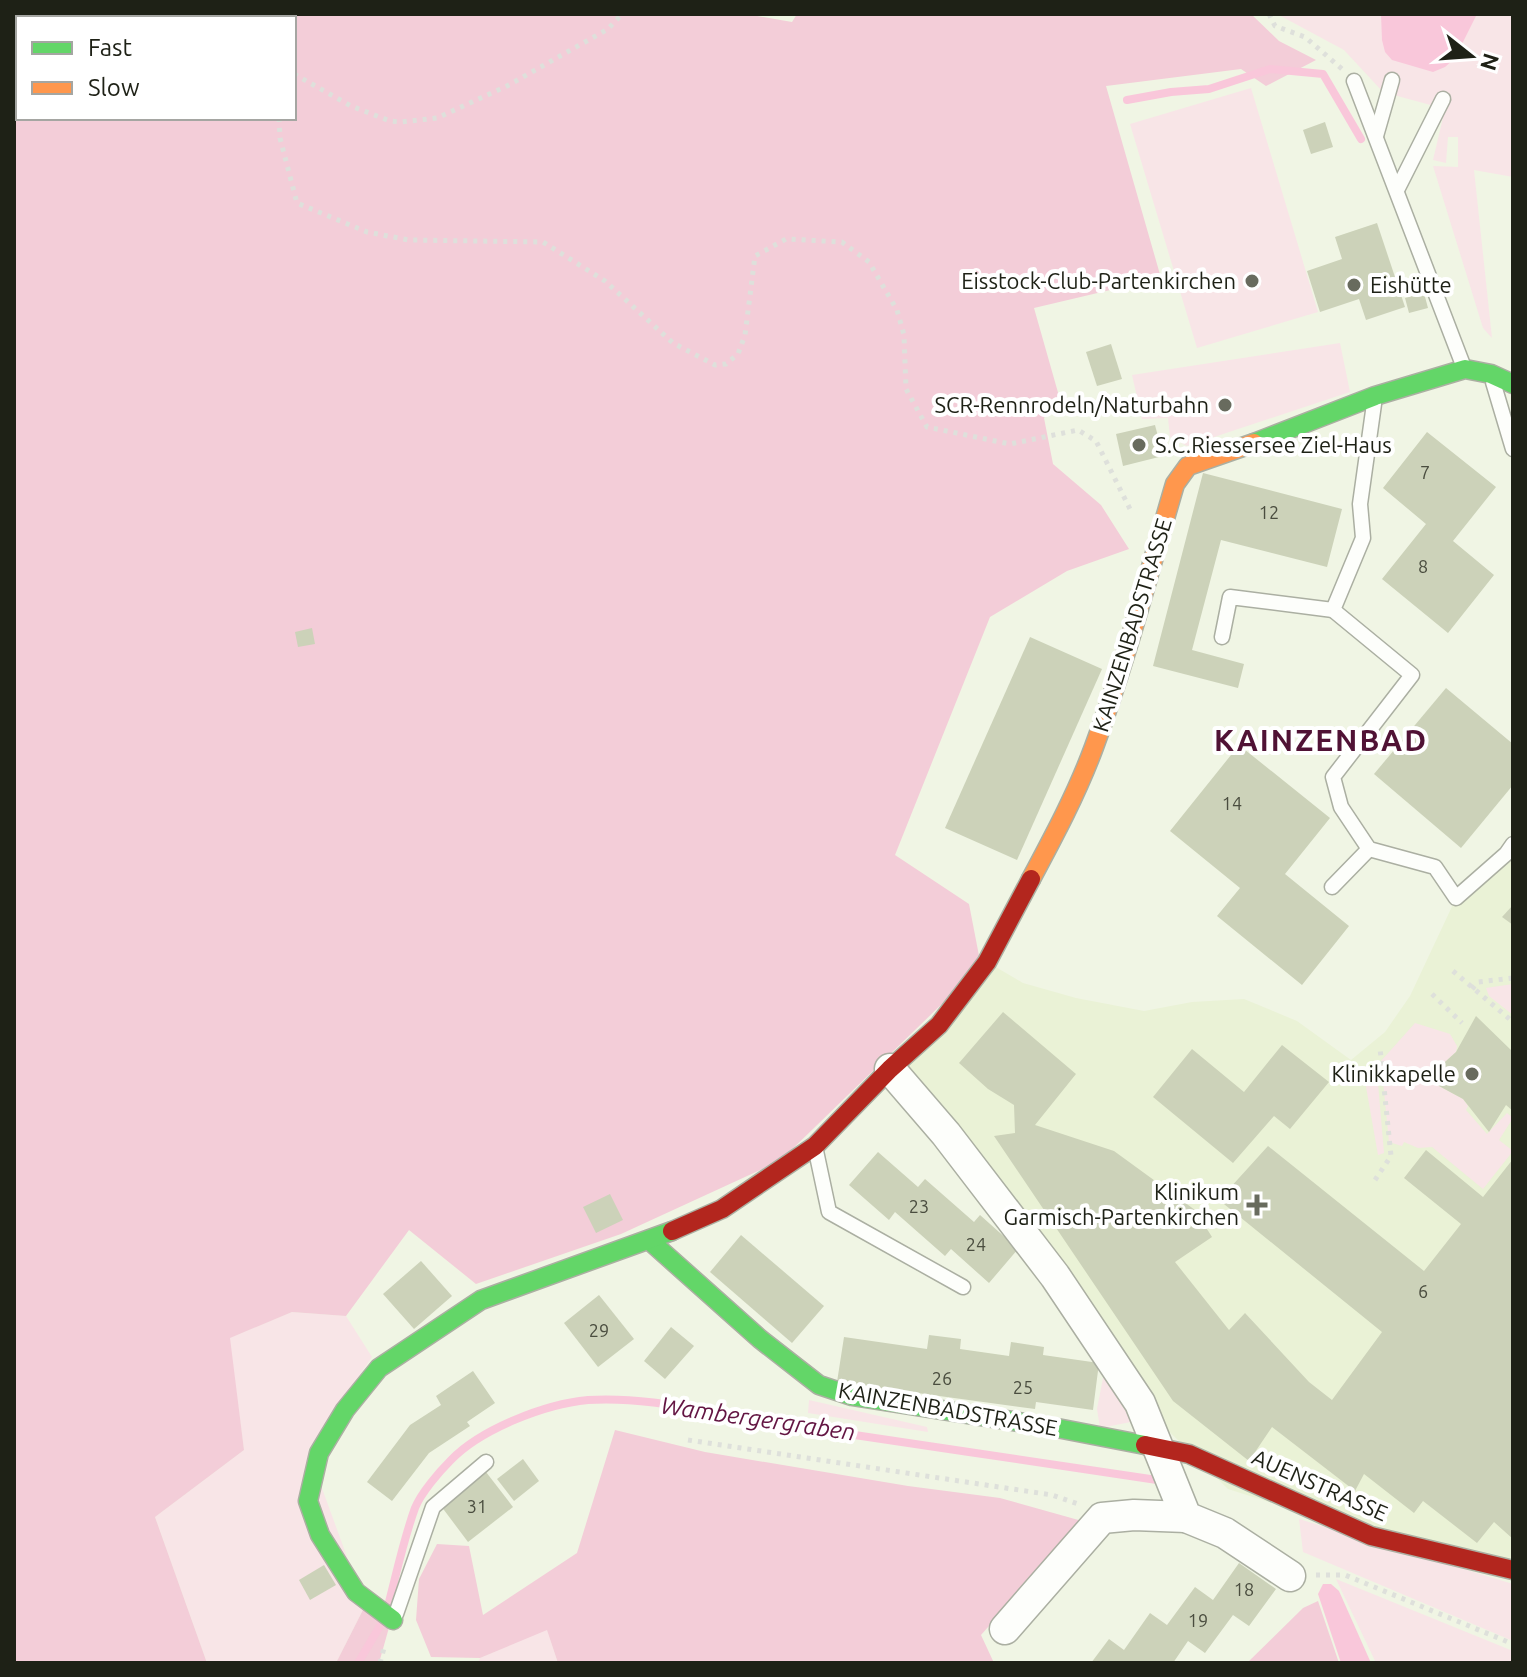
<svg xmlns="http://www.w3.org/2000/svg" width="1527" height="1677" font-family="Ubuntu,sans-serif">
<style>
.built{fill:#eaf2d6}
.green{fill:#f8e5e7}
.forest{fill:#f3cdd8;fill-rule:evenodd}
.water{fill:#f9c7da}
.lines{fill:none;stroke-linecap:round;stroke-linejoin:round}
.stream{stroke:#f9c7da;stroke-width:8}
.building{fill:#ccd2b9}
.lane-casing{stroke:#abafa2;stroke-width:17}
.street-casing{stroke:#abafa2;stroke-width:33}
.fast-casing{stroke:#abafa2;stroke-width:21}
.slow-casing{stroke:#abafa2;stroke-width:21}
.jam-casing{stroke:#abafa2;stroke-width:21}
.path{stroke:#dee0db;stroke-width:5;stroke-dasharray:4 6;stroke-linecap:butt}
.lane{stroke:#fdfefb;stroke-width:14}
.street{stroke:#fdfefb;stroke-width:30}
.fast{stroke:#63d668;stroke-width:18}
.slow{stroke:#ff974d;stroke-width:18}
.jam{stroke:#b3261e;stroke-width:18}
.poi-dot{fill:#686b5e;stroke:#fff;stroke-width:3}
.labels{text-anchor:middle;stroke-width:8;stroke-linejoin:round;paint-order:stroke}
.number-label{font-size:18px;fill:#4a4d3f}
.poi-label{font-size:22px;fill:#1e2116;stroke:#fff;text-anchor:end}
.street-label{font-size:22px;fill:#1e2116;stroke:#fff}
.water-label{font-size:24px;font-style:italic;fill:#631543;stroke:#fff}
.district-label{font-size:30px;font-weight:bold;letter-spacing:2px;fill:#501235;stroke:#fff}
</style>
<rect width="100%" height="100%" fill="#f0f5e4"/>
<polygon class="built" points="1513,844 1513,1579 1228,1489 1140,1403 890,1069 987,962 1023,983 1076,998 1144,1011 1192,1002 1244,999 1297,1021 1351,1060 1385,1032 1410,996 1456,898"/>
<g class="green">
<polygon points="1277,14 1513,14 1513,177 1474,170 1492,338 1483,328 1433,166 1458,167 1458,137 1448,137 1446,163 1433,160 1445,109 1383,92 1344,50"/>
<polygon points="1251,88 1318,312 1197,348 1130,124"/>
<polygon points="1340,343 1350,392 1187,446 1170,437 1168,418 1142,419 1132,375"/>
<polygon points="1513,984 1513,1015 1489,996 1486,988"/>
<polygon points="1415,1023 1450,1034 1457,1046 1456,1052 1426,1079 1463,1099 1468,1106 1466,1110 1487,1134 1507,1113 1513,1118 1499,1140 1513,1151 1483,1189 1432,1147 1418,1148 1404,1142 1402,1146 1389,1142 1381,1061"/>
<polygon points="1376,1060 1384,1153 1378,1155 1365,1081"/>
<polygon points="292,1312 346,1316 372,1357 308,1450 365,1606 336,1663 207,1663 155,1517 244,1450 229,1338"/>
<polygon points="1105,1368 1141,1420 1100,1428 1097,1409"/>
<polygon points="809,1400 927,1427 928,1432 808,1413"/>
<polygon points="1299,1519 1513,1584 1513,1641 1303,1552"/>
<polygon points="1336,1579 1513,1651 1513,1663 1376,1663"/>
<polygon points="547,1629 558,1663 478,1663 480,1658"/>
</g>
<g class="forest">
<path d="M14,14h732l46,8 5,-8h454l28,27 37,19 -50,26 -25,-17 -135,17 55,192 -127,30 25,88 -15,22 9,46 48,41 28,44 -62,22 -77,46 -95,238 74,49 12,62 -201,195 -159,73 -145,50 -67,-54 -63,86 -54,-4 -62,26 14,112 -89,67 52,146h-193zM18,18h276v100h-276z"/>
<polygon points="615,1430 705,1452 908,1486 1000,1498 1082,1521 981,1635 994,1663 558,1663 547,1630 480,1658 431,1657 416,1620 419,1579 437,1544 469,1546 483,1615 577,1553"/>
<polygon points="1318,1601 1339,1663 1247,1663 1303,1608"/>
<polygon points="365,1606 390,1624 379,1663 336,1663"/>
</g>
<g class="water">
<polygon points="1381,14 1477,14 1455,58 1445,67 1433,72 1392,60 1385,52 1382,40"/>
<polygon points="1323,1584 1331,1584 1339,1591 1371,1663 1341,1663 1318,1594"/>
</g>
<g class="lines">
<g class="stream">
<polyline points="1127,100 1171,92 1209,89 1270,69 1323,74 1361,139"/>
<path d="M389,1602c8,-31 15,-64 26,-94 6,-15 24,-36 36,-48 30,-31 94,-56 137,-60 63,-4 123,14 186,23 128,19 255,38 383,57"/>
<polyline points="358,1663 380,1626"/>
</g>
</g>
<g class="building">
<polygon points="1325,122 1333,147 1311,154 1303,130"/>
<polygon points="1377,223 1405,307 1366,320 1359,299 1320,312 1307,271 1342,259 1335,237"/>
<polygon points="1424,293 1428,308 1409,313 1405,298"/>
<polygon points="1111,344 1122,379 1097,386 1086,352"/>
<polygon points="1155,425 1163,456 1123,466 1116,434"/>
<polygon points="1427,432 1496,487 1453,541 1494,575 1448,633 1382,579 1426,524 1383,488"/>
<polygon points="1203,473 1342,509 1327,567 1221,540 1192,650 1244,664 1238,688 1153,666"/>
<polygon points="312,628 315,644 298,647 295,632"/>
<polygon points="1030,637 1102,669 1017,860 945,828"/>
<polygon points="1446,688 1513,744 1513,785 1461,848 1374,774"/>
<polygon points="1239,745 1330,818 1285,874 1349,926 1302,985 1217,916 1240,888 1170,831"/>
<polygon points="1513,905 1513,925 1502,917"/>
<polygon points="1003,1012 1076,1074 1035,1125 1114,1151 1195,1210 1212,1237 1175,1262 1229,1330 1245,1313 1309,1382 1332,1400 1382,1332 1219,1200 1268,1146 1424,1271 1461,1224 1404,1178 1426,1150 1483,1197 1513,1159 1513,1539 1494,1522 1477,1543 1423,1501 1414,1513 1364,1474 1355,1491 1272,1427 1249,1461 1173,1401 994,1136 1015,1133 1014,1105 988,1089 959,1063"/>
<polygon points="1476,1016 1513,1052 1513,1111 1506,1105 1489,1132 1463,1099 1426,1079 1456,1052"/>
<polygon points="1282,1045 1329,1082 1290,1129 1274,1116 1233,1163 1153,1097 1192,1049 1244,1092"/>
<polygon points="878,1152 918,1187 925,1179 974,1222 980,1215 1018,1249 989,1283 951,1249 945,1256 895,1212 889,1220 849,1185"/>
<polygon points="610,1194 623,1220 596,1233 583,1207"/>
<polygon points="741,1235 824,1306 792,1343 710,1272"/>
<polygon points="421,1261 452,1296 414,1329 383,1294"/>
<polygon points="599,1295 634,1339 598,1367 564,1323"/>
<polygon points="671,1327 694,1346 665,1379 644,1361"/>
<polygon points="929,1335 961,1339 960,1349 1009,1356 1011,1342 1044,1347 1043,1355 1099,1363 1093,1410 1036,1402 1035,1409 837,1382 844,1337 927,1349"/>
<polygon points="473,1371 495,1403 467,1422 470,1426 429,1453 392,1501 367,1482 410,1425 441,1405 436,1396"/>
<polygon points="523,1459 539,1481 514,1501 497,1479"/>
<polygon points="486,1472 513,1507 468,1542 441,1506"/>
<polygon points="1239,1563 1276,1589 1249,1626 1233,1615 1205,1653 1188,1641 1173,1663 1091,1663 1109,1639 1124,1650 1150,1613 1167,1625 1195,1587 1213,1600"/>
<polygon points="324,1565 336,1585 310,1600 299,1580"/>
</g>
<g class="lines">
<g class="lane-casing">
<g id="lane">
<polyline points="1354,81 1463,365"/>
<polyline points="1376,136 1392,80"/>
<polyline points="1397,190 1443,99"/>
<polyline points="1493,382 1513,449"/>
<polyline points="1374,404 1360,504 1363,538 1333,610 1412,675 1333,777 1341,807 1369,849 1435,867 1456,898 1506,854 1513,844"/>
<polyline points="1222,637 1230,597 1333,610"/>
<polyline points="1332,887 1369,849"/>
<polyline points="816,1151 829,1212 963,1287"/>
<polyline points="396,1614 433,1507 486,1462"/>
</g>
</g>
<g class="street-casing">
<g id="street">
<polyline points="890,1069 946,1134 1055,1276 1140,1403 1186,1517 1225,1533 1290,1576"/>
<polyline points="1005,1629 1102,1518 1134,1515 1186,1517"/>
</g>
</g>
<g class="fast-casing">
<g id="fast">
<polyline points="1254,443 1375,396 1465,369 1491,374 1513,384"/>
<polyline points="649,1240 760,1339 819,1385 852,1396 1057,1428 1145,1445"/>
<polyline points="393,1620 356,1592 320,1535 308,1501 319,1453 345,1410 379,1368 481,1300 672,1231"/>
</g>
</g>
<g class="slow-casing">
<path id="slow" d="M1031,879c23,-43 46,-86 63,-132 32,-86 55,-175 81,-263l13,-18 66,-23"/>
</g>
<g class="jam-casing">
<g id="jam">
<polyline points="672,1231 722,1209 815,1146 890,1069 939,1025 987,962 1031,879"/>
<polyline points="1145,1445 1189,1454 1371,1536 1513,1570"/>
</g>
</g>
<g class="path">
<polyline points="1269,14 1275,26 1305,37 1342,69"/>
<polyline points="294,74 351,106 390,121 401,122 437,118 507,86 608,29 622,14"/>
<polyline points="14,112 18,109"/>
<polyline points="279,118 280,138 297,203 367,232 409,240 543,242 605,281 673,343 715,365 726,364 738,354 745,335 755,256 786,239 842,242 869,262 897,310 904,335 906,389 927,427 1010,444 1078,430 1096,441 1132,513"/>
<polyline points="1453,971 1513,1022"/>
<polyline points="1472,989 1478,982 1513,978"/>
<polyline points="1432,994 1462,1023"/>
<polyline points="1375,1180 1391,1156 1380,1048"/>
<polyline points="688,1440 1052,1495 1078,1504"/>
<polyline points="1316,1575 1345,1575 1513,1644"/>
<polyline points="380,1663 384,1648"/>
</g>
<use href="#lane" class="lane"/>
<use href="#street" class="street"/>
<use href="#fast" class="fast"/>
<use href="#slow" class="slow"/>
<use href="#jam" class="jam"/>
</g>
<g class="poi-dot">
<circle cx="1252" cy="281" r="8"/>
<circle cx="1354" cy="285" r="8"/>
<circle cx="1225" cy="405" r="8"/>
<circle cx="1139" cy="445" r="8"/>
<circle cx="1472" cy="1074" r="8"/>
<path d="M1253 1193h8v8h8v8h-8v8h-8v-8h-8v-8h8z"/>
</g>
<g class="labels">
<g class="number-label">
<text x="1425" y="479">7</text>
<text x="1269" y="519">12</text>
<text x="1423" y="573">8</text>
<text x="1232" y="810">14</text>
<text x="919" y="1213">23</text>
<text x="976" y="1251">24</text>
<text x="1423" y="1298">6</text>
<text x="599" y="1337">29</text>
<text x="942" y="1385">26</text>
<text x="1023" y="1394">25</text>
<text x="477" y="1513">31</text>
<text x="1244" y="1596">18</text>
<text x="1198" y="1627">19</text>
</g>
<g class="poi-label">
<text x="1236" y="289">Eisstock-Club-Partenkirchen</text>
<text x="1370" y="293" text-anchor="start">Eishütte</text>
<text x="1209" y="413">SCR-Rennrodeln/Naturbahn</text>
<text x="1155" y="453" text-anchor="start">S.C.Riessersee Ziel-Haus</text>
<text x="1456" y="1082">Klinikkapelle</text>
<text x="1239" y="1200">Klinikum<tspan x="1239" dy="25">Garmisch-Partenkirchen</tspan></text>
</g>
<g class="street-label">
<text transform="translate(1132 625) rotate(-73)" y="8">KAINZENBADSTRASSE</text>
<text transform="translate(948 1409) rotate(10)" y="8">KAINZENBADSTRASSE</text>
<text transform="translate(1320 1485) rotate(24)" y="8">AUENSTRASSE</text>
</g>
<g class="water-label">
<text transform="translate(758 1419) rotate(8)" y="8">Wambergergraben</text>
</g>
<g class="district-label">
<text x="1321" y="751">KAINZENBAD</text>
</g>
</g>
<rect width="1527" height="1677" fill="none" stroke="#1e2116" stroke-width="32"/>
<rect x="16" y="16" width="280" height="104" fill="#ffffff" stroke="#a5a6a2" stroke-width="2"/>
<rect x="32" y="42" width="40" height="12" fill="#63d668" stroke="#a5a6a2" stroke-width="2"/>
<text x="88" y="56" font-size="24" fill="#1e2116">Fast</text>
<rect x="32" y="82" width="40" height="12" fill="#ff974d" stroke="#a5a6a2" stroke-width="2"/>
<text x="88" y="96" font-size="24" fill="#1e2116">Slow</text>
<g transform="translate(1471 56) rotate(107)" stroke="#ffffff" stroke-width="6" paint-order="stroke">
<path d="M0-6L14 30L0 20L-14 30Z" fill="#1e2116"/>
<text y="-12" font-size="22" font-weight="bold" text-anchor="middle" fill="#1e2116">N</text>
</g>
</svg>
